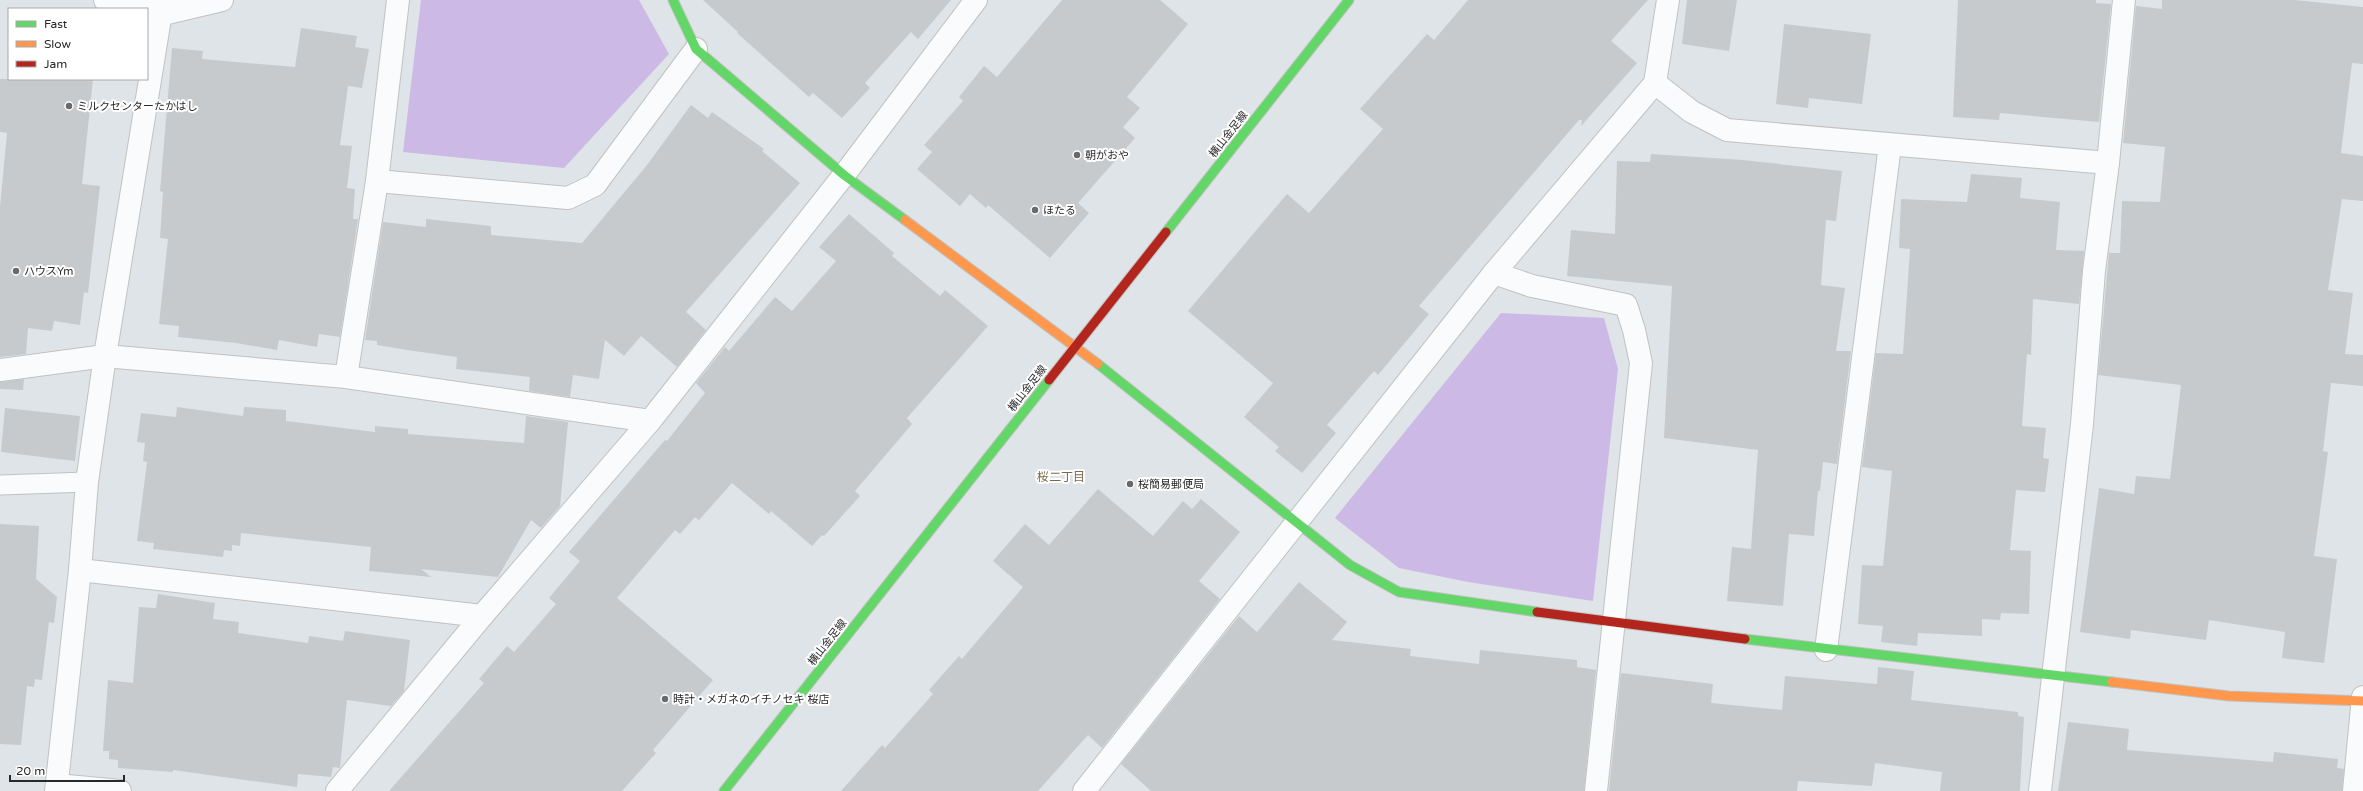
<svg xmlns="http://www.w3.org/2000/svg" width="2363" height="791" font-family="'Varela Round','Noto Sans JP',sans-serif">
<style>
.green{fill:#cdb9e6}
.building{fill:#c6cacd}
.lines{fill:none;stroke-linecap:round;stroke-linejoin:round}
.lane-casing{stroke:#c1c2c1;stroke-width:21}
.street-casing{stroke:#c1c2c1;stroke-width:24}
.fast-casing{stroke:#c1c2c1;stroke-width:11}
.slow-casing{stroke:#c1c2c1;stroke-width:11}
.jam-casing{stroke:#c1c2c1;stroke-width:11}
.lane{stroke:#fafbfc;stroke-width:19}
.street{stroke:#fafbfc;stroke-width:22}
.fast{stroke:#63d668;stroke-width:9}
.slow{stroke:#ff974d;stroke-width:9}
.jam{stroke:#b3261e;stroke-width:9}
.poi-dot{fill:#696a6c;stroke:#fff;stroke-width:1.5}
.labels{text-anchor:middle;stroke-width:4;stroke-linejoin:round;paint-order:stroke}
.poi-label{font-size:11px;fill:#292929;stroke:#fff;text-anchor:start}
.street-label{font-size:11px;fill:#292929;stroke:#fff}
.neighbourhood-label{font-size:12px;fill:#7b6b49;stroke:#fff}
</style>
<rect width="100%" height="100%" fill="#dfe4e8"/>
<g class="green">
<polygon points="421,0 639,0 669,54 564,168 403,152"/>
<polygon points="1501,313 1604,318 1618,369 1593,601 1468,582 1399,568 1335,518"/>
</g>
<g class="building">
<polygon points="703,0 951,0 918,39 911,32 865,83 870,88 842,118 813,93 809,97 737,33 738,32"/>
<polygon points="1062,0 1160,0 1188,24 1127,97 1140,108 1123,127 1135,138 1078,203 1089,213 1050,258 988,205 986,208 970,194 960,206 917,169 932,152 924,145 963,101 959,97 984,66 997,77"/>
<polygon points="1468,0 1648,0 1611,41 1637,63 1581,126 1582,120 1579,120 1419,306 1429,314 1378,375 1374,371 1327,425 1336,433 1302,473 1275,451 1279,447 1244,417 1273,383 1188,311 1287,194 1309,213 1383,129 1360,109 1427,34 1434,40"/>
<polygon points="1687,0 1737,0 1729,51 1682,44"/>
<polygon points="1958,0 2096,0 2096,3 2111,4 2099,122 2000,113 1999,120 1953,117"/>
<polygon points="2162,0 2295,0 2363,7 2363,64 2352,63 2341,153 2363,156 2363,201 2342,199 2328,290 2353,293 2345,354 2363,355 2363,386 2331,383 2323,451 2328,452 2314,556 2337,559 2324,663 2282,658 2285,632 2209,620 2206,640 2131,630 2130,639 2080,632 2099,488 2134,494 2136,476 2170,479 2181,385 2098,375 2109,253 2120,253 2122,201 2160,202 2165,147 2123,143 2136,6 2162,9"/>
<polygon points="1784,24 1871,34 1862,104 1809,98 1808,108 1776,104"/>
<polygon points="301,28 357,36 355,47 369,49 362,88 348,86 340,145 352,146 347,188 355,189 353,219 358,219 340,337 319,334 317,347 279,340 277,350 236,343 178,337 179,326 159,324 168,239 160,238 163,192 160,191 172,48 203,51 202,59 295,67"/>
<polygon points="0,79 93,79 82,184 100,186 88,293 84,292 80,325 54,321 52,331 28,328 26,354 0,357 0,207 7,133 0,132"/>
<polygon points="691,105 708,118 712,112 764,149 762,151 800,183 686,312 706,330 677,367 641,336 624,356 605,340 599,379 573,375 570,397 529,391 530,377 456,369 457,357 407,350 377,345 377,341 365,340 383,222 426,227 426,219 491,226 491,235 582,243 647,165"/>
<polygon points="1651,154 1743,160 1842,171 1836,221 1826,220 1821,285 1845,288 1836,351 1851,351 1837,464 1823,462 1820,491 1818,491 1814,536 1789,534 1783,606 1727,601 1732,547 1751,549 1758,450 1664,438 1672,286 1567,276 1571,230 1615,234 1617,161 1650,162"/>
<polygon points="1971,174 2022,178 2020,198 2060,202 2056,250 2084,251 2079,304 2033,299 2031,355 2027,354 2022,426 2046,428 2043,458 2049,459 2045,492 2016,490 2010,550 2031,551 2029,614 2001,613 2000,620 1982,619 1982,636 1918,633 1917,646 1881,642 1883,626 1858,624 1862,565 1883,566 1892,471 1862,467 1876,353 1903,354 1910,249 1899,248 1901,199 1967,202"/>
<polygon points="849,214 894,253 892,256 940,296 945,290 988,326 907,418 912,424 855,491 860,496 824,536 822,535 812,546 771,511 769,514 732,483 699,520 695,517 680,534 675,530 617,598 713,680 653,750 656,753 622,791 389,791 484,683 479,679 507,646 514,652 556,604 549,598 580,561 569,552 665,440 667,441 705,393 696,383 725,347 729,351 775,297 792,311 836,261 819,247"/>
<polygon points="24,379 23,390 0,389 0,382"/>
<polygon points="177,407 243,416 244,407 286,410 286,421 375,432 375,426 408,429 408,434 524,443 526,416 568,422 560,506 541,528 531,520 498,577 421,569 431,577 369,571 371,547 241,533 240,546 232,545 232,551 224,550 223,557 153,549 154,543 137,541 147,462 143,461 145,443 137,442 141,413 176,417"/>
<polygon points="5,408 80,416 75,461 1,452"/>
<polygon points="1098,489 1153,536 1183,501 1192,509 1201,499 1240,532 1199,581 1220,599 1102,748 1088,735 1038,791 841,791 882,745 885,748 933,694 929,690 959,656 962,659 1023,587 993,561 1025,524 1049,545"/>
<polygon points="0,524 39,526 36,579 57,597 54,623 49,622 42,680 35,679 34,687 27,686 21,745 0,744"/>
<polygon points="1299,582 1347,622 1332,640 1411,649 1410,656 1479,664 1480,650 1577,660 1577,667 1596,670 1584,791 1151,791 1121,764 1239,616 1257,632"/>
<polygon points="158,594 215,603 213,619 239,622 238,633 308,643 309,636 343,641 345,631 410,640 404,691 391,706 347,700 340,768 333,767 331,777 298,774 297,787 173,770 173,772 118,768 118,760 109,759 109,751 103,751 108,680 133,683 139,607 156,608"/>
<polygon points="1878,667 1914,671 1911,700 2018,712 2018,716 2024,717 2020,791 1940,791 1942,772 1875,763 1872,786 1798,781 1797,791 1609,791 1621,673 1713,684 1711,703 1782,710 1785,676 1877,684"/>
<polygon points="2068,722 2129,729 2127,750 2273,762 2274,752 2338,759 2337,768 2344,769 2342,791 2058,791"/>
</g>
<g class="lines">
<g class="lane-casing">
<polyline id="lane" points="0,485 87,482"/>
</g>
<g class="street-casing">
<g id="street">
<polyline points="105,0 141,9"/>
<polyline points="147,10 163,14 222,0"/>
<polyline points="1655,83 1692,112 1727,130 2108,163"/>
<polyline points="377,181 568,198 595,185 696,49"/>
<polyline points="1494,273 1532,286 1626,305 1634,330 1641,363 1596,791"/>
<polyline points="0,370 105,356 346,377 650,421"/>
<polyline points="346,377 377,181 398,0"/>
<polyline points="80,570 482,616"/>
<polyline points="1826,650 1890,145"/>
<polyline points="57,785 120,791"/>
<polyline points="56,791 80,570 87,482 105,356 163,0"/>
<polyline points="337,791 482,616 650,421 844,175 976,0"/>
<polyline points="1084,791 1494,273 1655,83 1668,0"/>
<polyline points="2040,791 2082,424 2094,271 2108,163 2124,0"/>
<polyline points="2354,791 2363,697"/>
</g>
</g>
<g class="fast-casing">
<g id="fast">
<polyline points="673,0 696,49 844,175 905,220"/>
<polyline points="1166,232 1349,0"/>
<polyline points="1098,364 1350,565 1399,592 1537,612"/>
<polyline points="1745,639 2112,682"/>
<polyline points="724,791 1049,380"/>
</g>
</g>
<g class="slow-casing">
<g id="slow">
<polyline points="905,220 1098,364"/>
<polyline points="2112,682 2229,696 2363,701"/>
</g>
</g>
<g class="jam-casing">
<g id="jam">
<polyline points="1049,380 1166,232"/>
<polyline points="1537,612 1745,639"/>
</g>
</g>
<use href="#lane" class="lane"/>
<use href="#street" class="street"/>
<use href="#fast" class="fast"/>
<use href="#slow" class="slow"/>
<use href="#jam" class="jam"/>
</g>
<g class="poi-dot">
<circle cx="69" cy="106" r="4"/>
<circle cx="1077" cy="155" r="4"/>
<circle cx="1035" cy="210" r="4"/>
<circle cx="16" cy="271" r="4"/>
<circle cx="1130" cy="484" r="4"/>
<circle cx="665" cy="699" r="4"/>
</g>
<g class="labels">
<g class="poi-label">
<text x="77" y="110">ミルクセンターたかはし</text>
<text x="1085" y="159">朝がおや</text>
<text x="1043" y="214">ほたる</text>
<text x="24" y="275">ハウスYm</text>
<text x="1138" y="488">桜簡易郵便局</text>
<text x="673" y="703">時計・メガネのイチノセキ 桜店</text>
</g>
<g class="street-label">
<text transform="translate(1228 134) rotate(-52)" y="4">横山金足線</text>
<text transform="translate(1027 388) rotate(-52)" y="4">横山金足線</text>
<text transform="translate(827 642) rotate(-52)" y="4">横山金足線</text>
</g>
<g class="neighbourhood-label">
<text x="1061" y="481">桜二丁目</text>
</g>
</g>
<rect x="8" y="8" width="140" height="72" fill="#ffffff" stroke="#a9a9a9"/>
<rect x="16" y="21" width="20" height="6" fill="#63d668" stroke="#a9a9a9"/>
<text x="44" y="28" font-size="12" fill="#292929">Fast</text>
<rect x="16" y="41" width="20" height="6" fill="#ff974d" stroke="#a9a9a9"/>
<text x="44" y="48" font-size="12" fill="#292929">Slow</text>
<rect x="16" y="61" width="20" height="6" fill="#b3261e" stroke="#a9a9a9"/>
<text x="44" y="68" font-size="12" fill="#292929">Jam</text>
<path d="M10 775v6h114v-6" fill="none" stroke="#292929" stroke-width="2"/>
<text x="16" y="775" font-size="12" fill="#292929" stroke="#ffffff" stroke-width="3" paint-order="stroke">20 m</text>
</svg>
